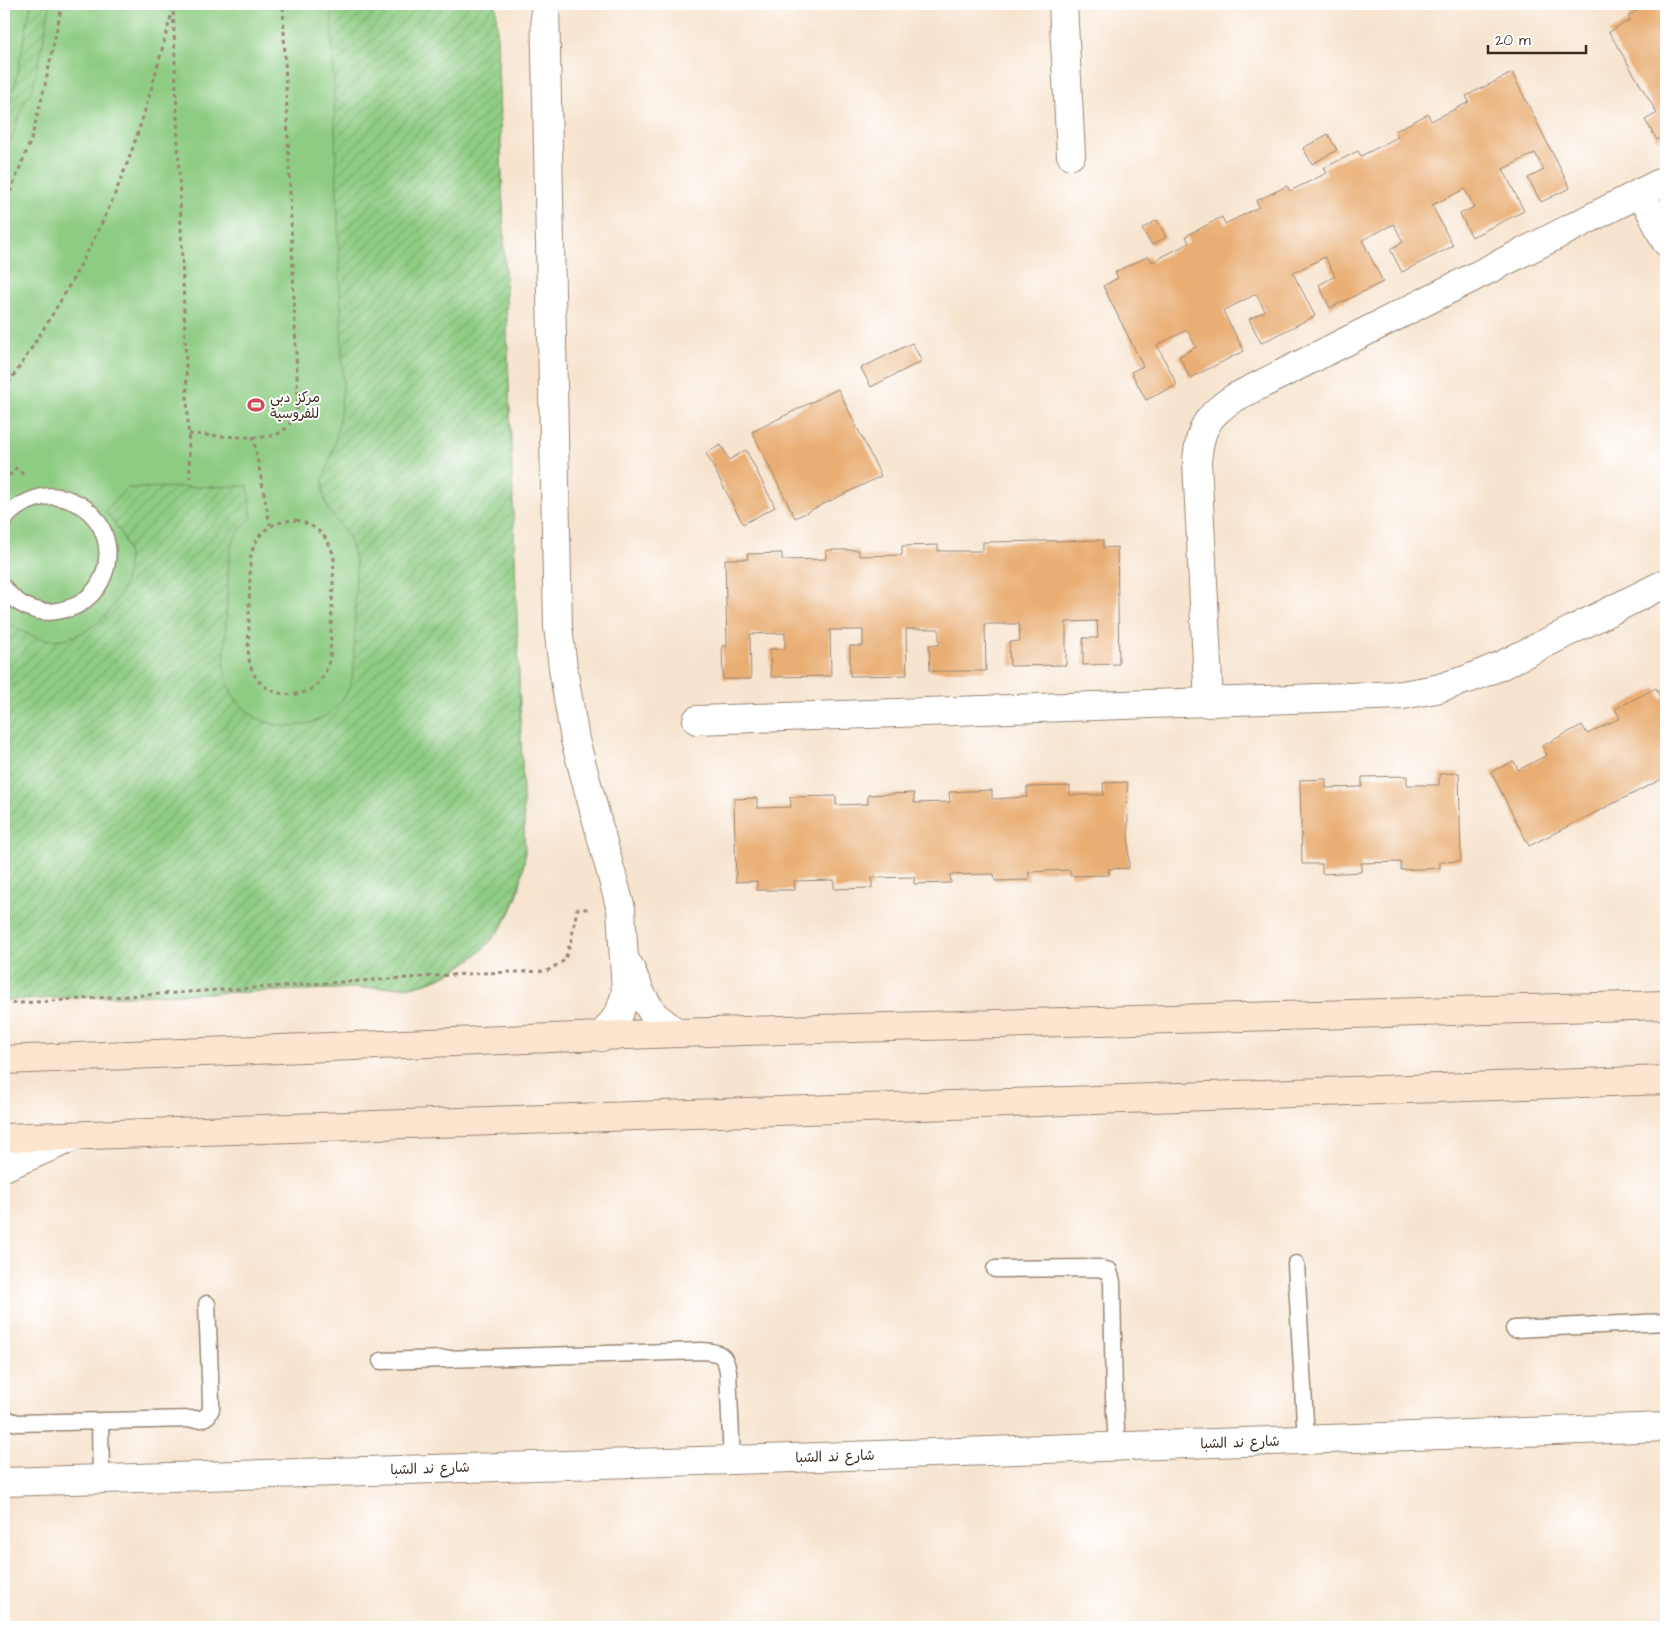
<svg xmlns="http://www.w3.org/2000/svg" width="1670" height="1631" font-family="'Architects Daughter','Playpen Sans Arabic',sans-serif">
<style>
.park{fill:#8ecc83;stroke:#647b50}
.garden{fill:url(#garden-furrows);stroke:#647b50}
.building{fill:#e9ae73}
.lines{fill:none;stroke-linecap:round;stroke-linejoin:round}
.service-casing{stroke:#998776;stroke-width:19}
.minor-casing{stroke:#998776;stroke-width:30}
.secondary-casing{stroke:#998776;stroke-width:30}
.path{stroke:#998776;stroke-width:3;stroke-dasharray:4 4;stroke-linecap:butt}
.service{stroke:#fff;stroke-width:16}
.minor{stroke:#fff;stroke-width:28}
.secondary{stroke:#fbe5cf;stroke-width:28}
.labels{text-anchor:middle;stroke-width:4;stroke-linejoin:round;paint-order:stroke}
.poi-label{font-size:14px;fill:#3b2a1e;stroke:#fff;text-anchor:start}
.street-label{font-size:14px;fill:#3b2a1e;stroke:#fff}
</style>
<defs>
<pattern id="garden-furrows" width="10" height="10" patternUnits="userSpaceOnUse" patternTransform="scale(1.25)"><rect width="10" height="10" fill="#8ecc83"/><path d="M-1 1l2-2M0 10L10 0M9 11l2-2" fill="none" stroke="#7baf71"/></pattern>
</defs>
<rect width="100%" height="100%" fill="#fff"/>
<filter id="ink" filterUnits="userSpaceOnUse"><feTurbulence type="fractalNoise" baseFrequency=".02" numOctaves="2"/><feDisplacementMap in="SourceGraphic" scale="10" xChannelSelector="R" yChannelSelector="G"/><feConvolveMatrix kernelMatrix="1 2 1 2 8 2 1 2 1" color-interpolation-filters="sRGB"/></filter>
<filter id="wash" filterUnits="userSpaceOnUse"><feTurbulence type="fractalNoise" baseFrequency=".0096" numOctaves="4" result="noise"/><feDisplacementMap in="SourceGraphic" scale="20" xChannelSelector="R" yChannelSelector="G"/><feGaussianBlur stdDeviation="1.12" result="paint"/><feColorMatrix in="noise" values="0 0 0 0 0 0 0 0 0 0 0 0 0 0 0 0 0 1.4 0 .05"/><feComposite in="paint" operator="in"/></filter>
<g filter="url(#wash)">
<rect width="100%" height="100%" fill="#f7e4cf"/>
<path class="park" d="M4,4h492l29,851c-2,15 -4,30 -9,45 -15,41 -58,78 -102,86 -6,1 -13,1 -19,1l-391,13z"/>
<g class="garden">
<polygon points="31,4 50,4 45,34 32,91 26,98 23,106 4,160 4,123 16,80"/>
<path d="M331,4h165l29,851c-9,70 -42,110 -110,131l-411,14v-381c8,6 16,12 26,16 48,20 100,-28 98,-77 -1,-19 -11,-33 -23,-47l22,-23 121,-2 4,32c-14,11 -21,23 -23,41l-5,108c2,11 4,20 10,29 27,43 95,39 115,-8 4,-10 5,-20 5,-30l2,-95 -8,-27 -20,-26 -5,-19v-10l12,-38 5,-29 3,-30z"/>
</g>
<g id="blocks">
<g class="building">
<polygon points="1648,4 1655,4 1657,7 1662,4 1666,4 1666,135 1657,140 1645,120 1657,113 1609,32 1630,20 1628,16"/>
<polygon points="1512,73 1570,188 1541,202 1528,178 1544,170 1535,153 1503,169 1524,211 1472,237 1460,214 1474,207 1465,189 1432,205 1453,246 1402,272 1390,249 1403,242 1394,224 1362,240 1383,282 1330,308 1319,285 1335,276 1325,257 1293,273 1315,316 1261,343 1249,319 1265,311 1256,294 1223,311 1244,351 1190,378 1179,356 1196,347 1187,330 1157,345 1177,385 1146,400 1131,372 1143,366 1103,286 1118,278 1115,272 1149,256 1152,262 1189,243 1186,236 1222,217 1225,224 1259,207 1256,201 1287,186 1290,191 1327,173 1324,168 1358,151 1361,156 1398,137 1395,131 1428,114 1431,121 1469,102 1466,96"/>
<polygon points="1328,134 1337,150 1312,164 1303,148"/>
<polygon points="1157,220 1166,237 1152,245 1142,229"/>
<polygon points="912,343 922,361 871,387 861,368"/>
<polygon points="838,389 881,476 795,518 752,432"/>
<polygon points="721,445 729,460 746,450 775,507 743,524 706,453"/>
<polygon points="1103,540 1103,548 1117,547 1119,664 1083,665 1083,638 1098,638 1097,621 1066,622 1066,665 1010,666 1009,642 1020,641 1019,624 985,624 986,671 930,671 929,645 939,645 939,629 906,629 907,675 850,676 850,646 863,646 863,630 830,630 831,676 771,677 770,649 785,649 785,633 750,634 751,679 723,679 722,646 727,646 725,559 748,559 747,554 782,553 782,560 826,559 826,550 859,550 859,556 902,555 902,546 938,545 938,551 983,551 983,542"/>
<polygon points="1656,688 1661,699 1666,696 1666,777 1529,846 1491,772 1514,761 1518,770 1547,755 1542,746 1582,725 1587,734 1620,718 1615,709"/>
<polygon points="1459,773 1461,861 1440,862 1440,868 1401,870 1401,862 1361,863 1361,872 1322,874 1322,864 1302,864 1300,780 1326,779 1326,788 1362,787 1362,777 1407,776 1407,785 1439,785 1439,774"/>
<polygon points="1127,782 1129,868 1109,869 1109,875 1070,876 1070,870 1029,872 1029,880 995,881 994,874 950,875 951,883 914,884 914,877 872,878 872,888 834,889 834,880 794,881 795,890 757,890 757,881 736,882 734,799 757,798 757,808 791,807 790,797 836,796 836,805 868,804 868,795 914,793 914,803 950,802 949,792 992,790 992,799 1027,797 1027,787 1070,786 1070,795 1104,795 1103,783"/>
</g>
</g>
</g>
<g filter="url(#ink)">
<use href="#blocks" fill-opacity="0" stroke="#998776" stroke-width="1"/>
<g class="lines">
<g class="service-casing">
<g id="service">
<path d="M4,520c10,-13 22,-19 38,-23 10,-2 21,0 30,4 41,16 48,72 13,99 -8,7 -18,9 -28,11 -20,4 -42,-7 -53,-23"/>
<polyline points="1296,1264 1306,1440"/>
<polyline points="995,1269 1098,1268 1109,1271 1112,1282 1114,1397 1117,1446"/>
<polyline points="1514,1329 1666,1322"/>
<path d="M381,1361l321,-10c17,1 23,3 26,20l4,89"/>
<polyline points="4,1416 7,1420 18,1423 194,1419 202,1419 208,1415 211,1409 211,1401 207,1304"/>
<polyline points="100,1422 101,1478"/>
</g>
</g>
<g class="minor-casing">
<g id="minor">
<polyline points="545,4 558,627 563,668 575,740 621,909 626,993 619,1014 601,1037"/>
<polyline points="1063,4 1071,155"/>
<polyline points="1641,192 1666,242"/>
<path d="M1209,703l-12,-242c3,-32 9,-45 37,-63l432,-218"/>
<polyline points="697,720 1402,695 1436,689 1468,679 1500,666 1666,583"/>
<polyline points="629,966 641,994 654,1015 677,1033"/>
<polyline points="4,1167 76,1136"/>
<polyline points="4,1482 732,1460 1666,1427"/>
</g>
</g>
<g class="secondary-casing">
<g id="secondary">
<polyline points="4,1060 677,1033 1666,1005"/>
<polyline points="4,1138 1666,1080"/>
</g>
</g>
<g class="path">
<polyline points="173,4 190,478"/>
<polyline points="4,207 31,140 46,81 62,4"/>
<path d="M4,390c45,-67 87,-136 117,-211 22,-54 36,-111 51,-167"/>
<path d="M189,434c20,1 70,6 86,1 14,-5 20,-18 23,-30l-15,-401"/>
<polyline points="253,436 270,525"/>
<polyline points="4,482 16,468 26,477"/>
<path d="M296,520c22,6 33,17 38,38l-4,98c-3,16 -10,32 -28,37 -20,5 -42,-3 -50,-23 -6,-14 -3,-32 -3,-46 0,-22 1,-43 1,-65 6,-27 19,-37 46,-39z"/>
<polyline points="4,1004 483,973 547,971 565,960 572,937 577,909 589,909"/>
</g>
<use href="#service" class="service"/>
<use href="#minor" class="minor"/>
<use href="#secondary" class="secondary"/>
</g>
</g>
<defs>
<g id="stadium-bare" transform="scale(1.35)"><path d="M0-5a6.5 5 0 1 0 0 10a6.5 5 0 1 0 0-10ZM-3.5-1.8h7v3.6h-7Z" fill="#d1495b" stroke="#fff" stroke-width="2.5" paint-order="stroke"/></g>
</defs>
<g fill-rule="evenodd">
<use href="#stadium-bare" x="256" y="405"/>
</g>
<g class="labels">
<g class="poi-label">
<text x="270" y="402">مركز دبي<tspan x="270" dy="16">للفروسية</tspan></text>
</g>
<g class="street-label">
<text transform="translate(1240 1442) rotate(-2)" y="5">شارع ند الشبا</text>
<text transform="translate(835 1456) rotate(-2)" y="5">شارع ند الشبا</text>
<text transform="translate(430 1468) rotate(-2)" y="5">شارع ند الشبا</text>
</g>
</g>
<rect width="1670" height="1631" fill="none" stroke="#fff" stroke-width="20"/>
<path d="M1488 45v8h98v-8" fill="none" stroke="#3b2a1e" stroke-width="2.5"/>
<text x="1495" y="45" font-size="15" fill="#3b2a1e" stroke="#ffffff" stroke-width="4" paint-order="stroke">20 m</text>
</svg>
